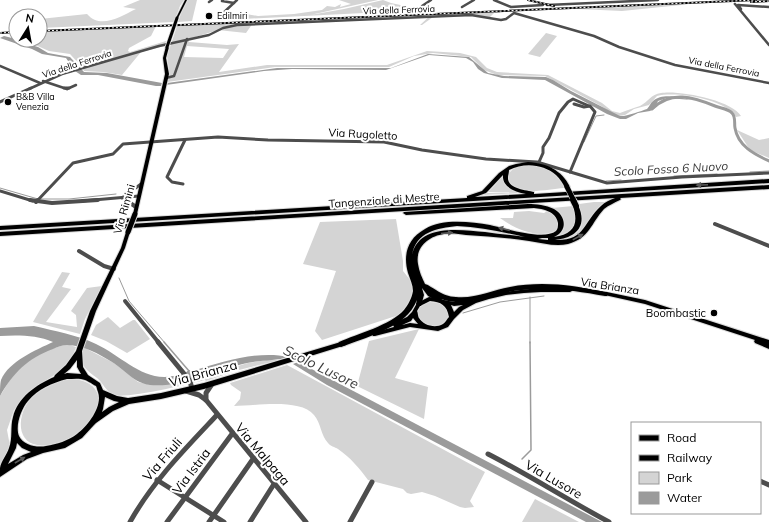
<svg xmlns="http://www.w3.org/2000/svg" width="769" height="522" font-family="Mulish,sans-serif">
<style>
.green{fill:#d4d4d4;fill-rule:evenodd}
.water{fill:#9b9b9b}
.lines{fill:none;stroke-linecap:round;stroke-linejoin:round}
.stream-far1{stroke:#9b9b9b;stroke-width:1}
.stream{stroke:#9b9b9b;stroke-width:1.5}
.canal{stroke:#9b9b9b;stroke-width:3}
.minor-tunnel{stroke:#d9d9d9;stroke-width:2.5;stroke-dasharray:2.5 1.5;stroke-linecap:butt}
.major-casing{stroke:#dbdbdb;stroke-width:2}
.highway-casing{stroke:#dbdbdb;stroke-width:2}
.minor-far3{stroke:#4d4d4d;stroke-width:2.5}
.minor-far2{stroke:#4d4d4d;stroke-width:3}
.minor-far1{stroke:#4d4d4d;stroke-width:4}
.minor{stroke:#4d4d4d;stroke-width:5}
.major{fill:#000;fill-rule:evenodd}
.highway{fill:#000;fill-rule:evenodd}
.rail-casing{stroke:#000;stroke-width:2}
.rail{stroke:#fff;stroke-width:1;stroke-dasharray:2;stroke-linecap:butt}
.major-bridge-far1-casing{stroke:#dbdbdb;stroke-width:4.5;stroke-linecap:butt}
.major-bridge-casing{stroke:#dbdbdb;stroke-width:7;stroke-linecap:butt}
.highway-bridge-far1-casing{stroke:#dbdbdb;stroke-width:6;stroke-linecap:butt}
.highway-bridge-casing{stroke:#dbdbdb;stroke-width:8;stroke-linecap:butt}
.major-bridge-far1{stroke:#000;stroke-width:3}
.major-bridge{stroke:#000;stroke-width:5}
.highway-bridge-far1{stroke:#000;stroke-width:5}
.highway-bridge{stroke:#000;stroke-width:6}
.oneway{fill:#595959}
.poi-dot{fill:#000;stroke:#fff;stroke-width:1.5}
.labels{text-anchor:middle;stroke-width:4;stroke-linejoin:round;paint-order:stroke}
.far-street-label{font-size:9px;fill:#000;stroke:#fff}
.far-poi-label{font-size:9px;fill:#000;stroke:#fff;text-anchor:start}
.street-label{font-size:11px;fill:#000;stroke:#fff}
.poi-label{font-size:11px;fill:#000;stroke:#fff;text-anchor:end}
.water-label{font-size:12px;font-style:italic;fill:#3c3c3c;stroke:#fff}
.near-street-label{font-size:13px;fill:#000;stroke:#fff}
.near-water-label{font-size:14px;font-style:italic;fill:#3c3c3c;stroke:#fff}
</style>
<rect width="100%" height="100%" fill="#fff"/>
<g class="green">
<path d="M140,0h44l-4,6 -6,16 -134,6v-9l47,-5c14,16 34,2 49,-5l-13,-2z"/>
<polygon points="188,0 197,0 192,21 178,22 184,5"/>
<polygon points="339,0 378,0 310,15 344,9 383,0 391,3 424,10 243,19 246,14 258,16 294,14 322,10 327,6 335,7 341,4 340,7 351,4"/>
<polygon points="691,4 622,11 579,9"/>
<path d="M495,12l-6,6 -9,-2 -47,1 -11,8h-2l11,-10 -178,8 -7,10 -28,-3 -29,9v3l38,3 12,-1 -20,28 48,-7h120l40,-14 33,2 16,4 11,11 10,4 51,3 54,28 10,8 8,2c7,-3 14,-5 20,-7 8,-4 11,-12 21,-13 17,-3 71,7 80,23l-5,1c-11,-18 -60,-26 -79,-21l-8,9 -15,4 -9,6 -6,1 -9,-4 -9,-6 -56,-30 -48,-1 -13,-5 -13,-13 -38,-4 -19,3 -25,11h-114l-108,15 2,-12 -2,-14 10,-30 324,-14zM187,46l42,3 -6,9 -39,-1z"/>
<polygon points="156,26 151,36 129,48 128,51 130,52 166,41 165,46 141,52 122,75 103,72 84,71 82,67 70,54 49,51 24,40 40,40 40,32"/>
<polygon points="546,33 557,36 540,57 528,54"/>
<polygon points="737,130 759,140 769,138 769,158 750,150"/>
<path d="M522,165c16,-1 37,5 42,23 -18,1 -51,11 -58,-12l7,-7z"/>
<polygon points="502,175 520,193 484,195 486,193 516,192 488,192 495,185"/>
<path d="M594,202h11c-20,13 -13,34 -44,38 24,-7 23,-15 18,-36z"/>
<path d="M573,206c6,18 1,28 -19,30l8,-6 -10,-22z"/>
<path d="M549,210l7,5 3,7 -2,8c-18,10 -42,-1 -57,-12h13l1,-6 15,-1 15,2z"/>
<polygon points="396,219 403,261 403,271 411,281 414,292 411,300 399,315 322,340 315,331 336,271 303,264 320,222"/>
<polygon points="62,272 70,273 62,287 71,289 46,322 77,327 76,315 71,311 87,288 102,286 85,319 80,334 33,322"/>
<path d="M430,302l9,1 8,6 2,8c-11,26 -51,-7 -19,-15z"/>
<polygon points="108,317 120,328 133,320 135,320 150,339 127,353 106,341 91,335 96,325"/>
<polygon points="419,329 395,378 428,387 424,419 357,386 369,341"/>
<polygon points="67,344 76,347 72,358 63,369 29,392 14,410 7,430 10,446 8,451 0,469 0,396 13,375 28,361 45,351"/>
<path d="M83,347l31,16 24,19 13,3 28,-2 69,-20 19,-3h13l-45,11 -29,10 -1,-1c-15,4 -79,19 -91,15 -8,-3 -11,-12 -17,-17 -14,-10 -17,-13 -14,-31z"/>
<path d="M287,365l198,107 -15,29 4,6 -9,1 -5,-1 -25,-11 -13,-4 -11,2 -4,-1 -4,-4 -35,-9c-9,-12 -17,-22 -30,-31 -3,-2 -8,-3 -10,-6 -7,-7 -7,-20 -14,-28 -14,-17 -59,-9 -80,-9l6,-7 1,-7 -10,-7 -1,-2z"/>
<path d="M67,379c37,-1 40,28 16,50 -10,9 -22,14 -35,16 -33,5 -33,-30 -16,-48 10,-9 22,-14 35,-18z"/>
<polygon points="535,499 579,522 522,522"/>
</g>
<g class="water">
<polygon points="4,36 20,40 21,42 38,47 48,53 70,57 84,72 107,73 162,83 161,86 156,86 98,75 81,75 75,71 66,58 42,54 32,49 0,38"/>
<path d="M428,54l41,3 19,16 16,3 42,1 7,3 18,11 49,25c5,1 21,-5 27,-7 3,-3 3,-6 6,-8 10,-9 28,-3 39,-1l-25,-2 -9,3 -4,8 -4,2 -12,2 -12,6h-6l-13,-5 -62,-34 -43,-2 -18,-5 -6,-4 -5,-7 -7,-4 -37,-3 -43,15 -94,-1 -28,2 -98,14 1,-2 110,-15h114z"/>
<path d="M34,326c21,5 43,9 62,18 26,12 47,38 77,32 4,0 10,-1 12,-3 2,-1 2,-2 4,-3l3,1c31,-9 65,-21 97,-14 -13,4 -28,3 -42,6 -30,7 -66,25 -97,22 -16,-2 -25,-15 -38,-23 -13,-8 -29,-17 -45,-17 -4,0 -10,2 -14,4 -25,9 -40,24 -53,47 0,-5 0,-12 1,-16 8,-19 35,-30 52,-38 -16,-7 -35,-7 -53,-6v-8z"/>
<polygon points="298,362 304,365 602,522 586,522 327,385 293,364"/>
</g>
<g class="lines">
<g class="stream-far1">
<polyline points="11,23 16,25"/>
<polyline points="584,142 596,116 604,115"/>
<polyline points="750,172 769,171"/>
<polyline points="674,176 717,174"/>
<polyline points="606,181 621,180"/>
<polyline points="0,188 38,199"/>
<polyline points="41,199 69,199 116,194"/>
<polyline points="119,278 129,301 165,343"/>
<polyline points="530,297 530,343"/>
<polyline points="463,313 500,302 544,296"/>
</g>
<g class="stream">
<polyline points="164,342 189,371"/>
<polyline points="522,459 531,450 530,342"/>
</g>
<path class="canal" d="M652,109c19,-19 41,-12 63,-3 5,2 14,3 17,7 4,4 2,10 3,15 3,18 19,26 34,33"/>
<polyline class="minor-tunnel" points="731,0 735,4"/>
<g class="major-casing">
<g id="major">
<polygon points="185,0 187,0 178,18 176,19 176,18"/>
<polygon points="166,46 169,47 166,58 169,74 137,214 135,216 133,214 165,74 163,58"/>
<path d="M128,230l2,2 -5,16 -29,63 -14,40 1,16 5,8 12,8 3,7 14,6 11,2 33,-5 43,-10 140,-42h2l1,2 -1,2 -142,44 -43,10 -32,5 -16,7 -17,12 -2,2 -12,13 -17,10 -22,5 -16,6 -27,18c0,-3 0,-6 0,-9 1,-7 7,-13 9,-20 4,-10 1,-21 4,-31 5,-20 23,-32 41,-40l1,-2 11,-10 10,-14 14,-40 31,-63 5,-16zM77,360v7l4,7 -14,-1 -3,1 6,-5zM67,379c6,0 13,-1 18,1 1,0 5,3 6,3 0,0 4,3 5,3 1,2 1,4 2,6 5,14 -10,34 -21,42 -9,7 -20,10 -31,12 -9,2 -23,-1 -27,-10 -4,-10 2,-27 9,-35 10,-12 24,-18 39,-22zM105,397l9,4 5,1 -10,5 -7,5 1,-3zM17,443l5,5 9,4 -8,3 -15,9 8,-16z"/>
<path d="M541,288h29l2,1 1,1 -1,1 -2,1h-29l-17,1 -18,2 -17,4 -13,4 -13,7 -9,9 -6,8 -10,4 -28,-4 -35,9h-2l-1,-2 1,-2h2l19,-5 -1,-2 1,-2 13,-6 5,-5 5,-9 12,-6 9,1 6,2 10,2 15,-2 2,1c23,-9 46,-11 70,-13zM430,301c11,1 17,4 19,16 -2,2 -4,6 -6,7 -8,5 -20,1 -24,-6 -1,-1 -1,-5 -2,-7l3,-5zM451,305l3,1 9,-1 -4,2 -5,5zM413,318l5,6 -8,-1 -8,2 9,-4z"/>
<polygon points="602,291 645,300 769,340 769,349 755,343 754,341 755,340 645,304 600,294 599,293 600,292"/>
</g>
</g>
<g class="highway-casing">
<g id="highway">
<path d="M528,162c18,1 34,8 42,25l-3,2 -2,-1c-2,-5 -5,-9 -9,-13 -12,-11 -32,-13 -47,-5 0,3 -1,5 -1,7 -1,12 18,13 26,15v2l235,-15v4l-769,47v-4l467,-28v-2l15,-5 17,-18 10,-7 7,-2zM503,175c-1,12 12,17 23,19l-51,3 11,-4 2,-2z"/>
<path d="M769,185v4l-149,9 1,1 -1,1c-6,3 -11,5 -16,9 -13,14 -14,29 -36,35 -12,3 -26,-1 -39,-3 -21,-3 -42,-5 -63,-6 -7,-1 -15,-2 -22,-1 -15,2 -29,13 -26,30 1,7 4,14 7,20 4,1 7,4 11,6 6,4 13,7 20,7 19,2 36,-7 54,-10 31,-6 64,-2 95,5h2l1,2 -1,2h-2c-27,-5 -55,-9 -83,-6 -29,2 -51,19 -81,9l1,1 -1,2h-2l-11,-6 -6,-8 2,7 -3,11h-4l-1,-2 1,-4c-3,7 -7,13 -13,18 -15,13 -44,22 -63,29l-2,-1 -1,-2 1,-2c18,-8 52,-17 65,-32 4,-5 8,-12 9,-19 0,-6 -3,-12 -5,-18 -5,-18 -1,-34 17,-44 18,-11 46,-7 65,-4 14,3 54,16 66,6 2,-2 2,-5 2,-8 -2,-12 -15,-14 -24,-15l-128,7 -3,-2 1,-1 124,-8c8,0 18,1 26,5 12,7 14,22 0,28 20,-3 25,-13 19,-31l3,-2 2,1c10,21 -2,33 -23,35 31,1 28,-18 46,-34 4,-4 9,-6 14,-8l-615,38v-4zM457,226c23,1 45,6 68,11 -13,-2 -27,-3 -40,-5 -24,-2 -66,-9 -73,23 4,-23 25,-27 45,-29zM542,238h6v2l-10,-1z"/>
</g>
</g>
<g class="minor-far3">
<polyline points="223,0 222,1 234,3"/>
<polyline points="494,0 511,7 543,5"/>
<polyline points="209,2 212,0"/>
<polyline points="735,4 769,45"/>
<polyline points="547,5 658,0"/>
<polyline points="422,6 431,0"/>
<polyline points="462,7 474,0"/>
<polyline points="741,9 738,5 769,7"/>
<polyline points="222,18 222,14 237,0"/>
<polyline points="0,66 40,83"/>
<polyline points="166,78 174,76 187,39"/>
<polyline points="43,81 67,89"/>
<polyline points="29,89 62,74 159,46 209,35 223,28 237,25 471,15 501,20 506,19 514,13 594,36 619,47 675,65 769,83"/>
<polyline points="67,89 76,85"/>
</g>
<g class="minor-far2">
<polyline points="64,88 69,88"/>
<polyline points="0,102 31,88"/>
<polyline points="539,162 543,153 543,147 549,138 559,113 568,102 573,99 589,106"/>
<polyline points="570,172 595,112 590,106 584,107 574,104"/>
<polyline points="183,184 172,182 167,177 185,140"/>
<polyline points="0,191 33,201"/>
<polyline points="122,198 141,184"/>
<polyline points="125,199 128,201"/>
<polyline points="37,201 73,163 113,154 123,144 218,137 268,140 384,142 422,150 486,159 537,162 607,183 682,177 769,173"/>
<polyline points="82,201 139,196"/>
</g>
<g class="minor-far1">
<polyline points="30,200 52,203 98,200"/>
<polyline points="126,200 136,207"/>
<polyline points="36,202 38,200"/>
<polyline points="715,224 769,246"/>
<polyline points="79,251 104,266 114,269"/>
<polyline points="125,301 159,343"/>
</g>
<g class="minor">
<polyline points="158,342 190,381 192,389"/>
<polyline points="186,391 199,395 206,400 306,522"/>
<polyline points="206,400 206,393 212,384"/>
<path d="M488,454c41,21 80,46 121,68"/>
<polyline points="157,480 224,522"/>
<polyline points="760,481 769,485"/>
<path d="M130,522c23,-41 55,-73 87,-107"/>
<polyline points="167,522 232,434"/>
<polyline points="209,522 253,459"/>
<polyline points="250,522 274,484"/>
<polyline points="350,522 372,482"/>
</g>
<use href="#major" class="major"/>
<use href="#highway" class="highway"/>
<g class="rail-casing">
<g id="rail">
<polyline points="528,0 554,6"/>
<polyline points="751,2 769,1"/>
<polyline points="40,31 756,0"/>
<polyline points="0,33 16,32"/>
</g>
</g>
<use href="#rail" class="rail"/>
<g class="major-bridge-far1-casing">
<polyline id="major-bridge-far1" points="167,47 177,18"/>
</g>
<g class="major-bridge-casing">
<polyline id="major-bridge" points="128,232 135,214"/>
</g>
<g class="highway-bridge-far1-casing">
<polyline id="highway-bridge-far1" points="567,187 574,201"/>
</g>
<g class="highway-bridge-casing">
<polyline id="highway-bridge" points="573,200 576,206"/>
</g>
<use href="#major-bridge-far1" class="major-bridge-far1"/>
<use href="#major-bridge" class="major-bridge"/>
<use href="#highway-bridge-far1" class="highway-bridge-far1"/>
<use href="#highway-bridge" class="highway-bridge"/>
</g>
<defs><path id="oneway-solid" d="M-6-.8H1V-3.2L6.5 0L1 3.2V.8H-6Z"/></defs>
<g class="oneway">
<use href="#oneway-solid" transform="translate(702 185) rotate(177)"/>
<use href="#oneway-solid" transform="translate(504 229) rotate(-166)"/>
<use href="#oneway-solid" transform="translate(447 233) rotate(-5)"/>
<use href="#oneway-solid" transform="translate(578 237) rotate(-29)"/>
<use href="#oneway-solid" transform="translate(20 460) rotate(-30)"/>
</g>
<g class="poi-dot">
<circle cx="209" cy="16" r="4"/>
<circle cx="8" cy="102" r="4"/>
<circle cx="714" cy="313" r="4"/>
</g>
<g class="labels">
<g class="far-street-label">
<text transform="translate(399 10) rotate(-2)" y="3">Via della Ferrovia</text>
<text transform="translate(77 64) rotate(-18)" y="3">Via della Ferrovia</text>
<text transform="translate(724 67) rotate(11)" y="3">Via della Ferrovia</text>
</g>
<g class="far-poi-label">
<text x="217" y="19">Edilmiri</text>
<text x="16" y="100">B&amp;B Villa<tspan x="16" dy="10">Venezia</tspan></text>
</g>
<g class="street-label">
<text transform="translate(363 134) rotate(3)" y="4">Via Rugoletto</text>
<text transform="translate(384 200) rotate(-4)" y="4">Tangenziale di Mestre</text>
<text transform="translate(124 209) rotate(-74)" y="4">Via Rimini</text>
<text transform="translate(610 286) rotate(9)" y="4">Via Brianza</text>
</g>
<g class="poi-label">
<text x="706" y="317">Boombastic</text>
</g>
<g class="water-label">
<text transform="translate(671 169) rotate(-3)" y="4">Scolo Fosso 6 Nuovo</text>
</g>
<g class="near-street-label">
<text transform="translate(203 373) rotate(-15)" y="5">Via Brianza</text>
<text transform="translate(263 454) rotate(50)" y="5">Via Malpaga</text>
<text transform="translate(162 459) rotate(-49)" y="5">Via Friuli</text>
<text transform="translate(191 471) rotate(-53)" y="5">Via Istria</text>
<text transform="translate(554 479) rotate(30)" y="5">Via Lusore</text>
</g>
<g class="near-water-label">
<text transform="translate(321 367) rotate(26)" y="5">Scolo Lusore</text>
</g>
</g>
<rect x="631" y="422" width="130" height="92" fill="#ffffff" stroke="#999999"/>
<rect x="639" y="435" width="20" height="6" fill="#000000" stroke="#999999"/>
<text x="667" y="442" font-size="12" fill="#000000">Road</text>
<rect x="639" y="455" width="20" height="6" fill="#000000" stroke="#999999"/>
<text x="667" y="462" font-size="12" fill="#000000">Railway</text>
<rect x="639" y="472" width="20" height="12" fill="#d4d4d4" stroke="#999999"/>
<text x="667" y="482" font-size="12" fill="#000000">Park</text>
<rect x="639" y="492" width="20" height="12" fill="#9b9b9b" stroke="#999999"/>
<text x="667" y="502" font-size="12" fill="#000000">Water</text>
<g transform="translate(28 28) rotate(11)"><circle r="19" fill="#ffffff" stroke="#999999"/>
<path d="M0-3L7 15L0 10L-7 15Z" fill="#000000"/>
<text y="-6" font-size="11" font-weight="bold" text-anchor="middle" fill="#000000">N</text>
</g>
</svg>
